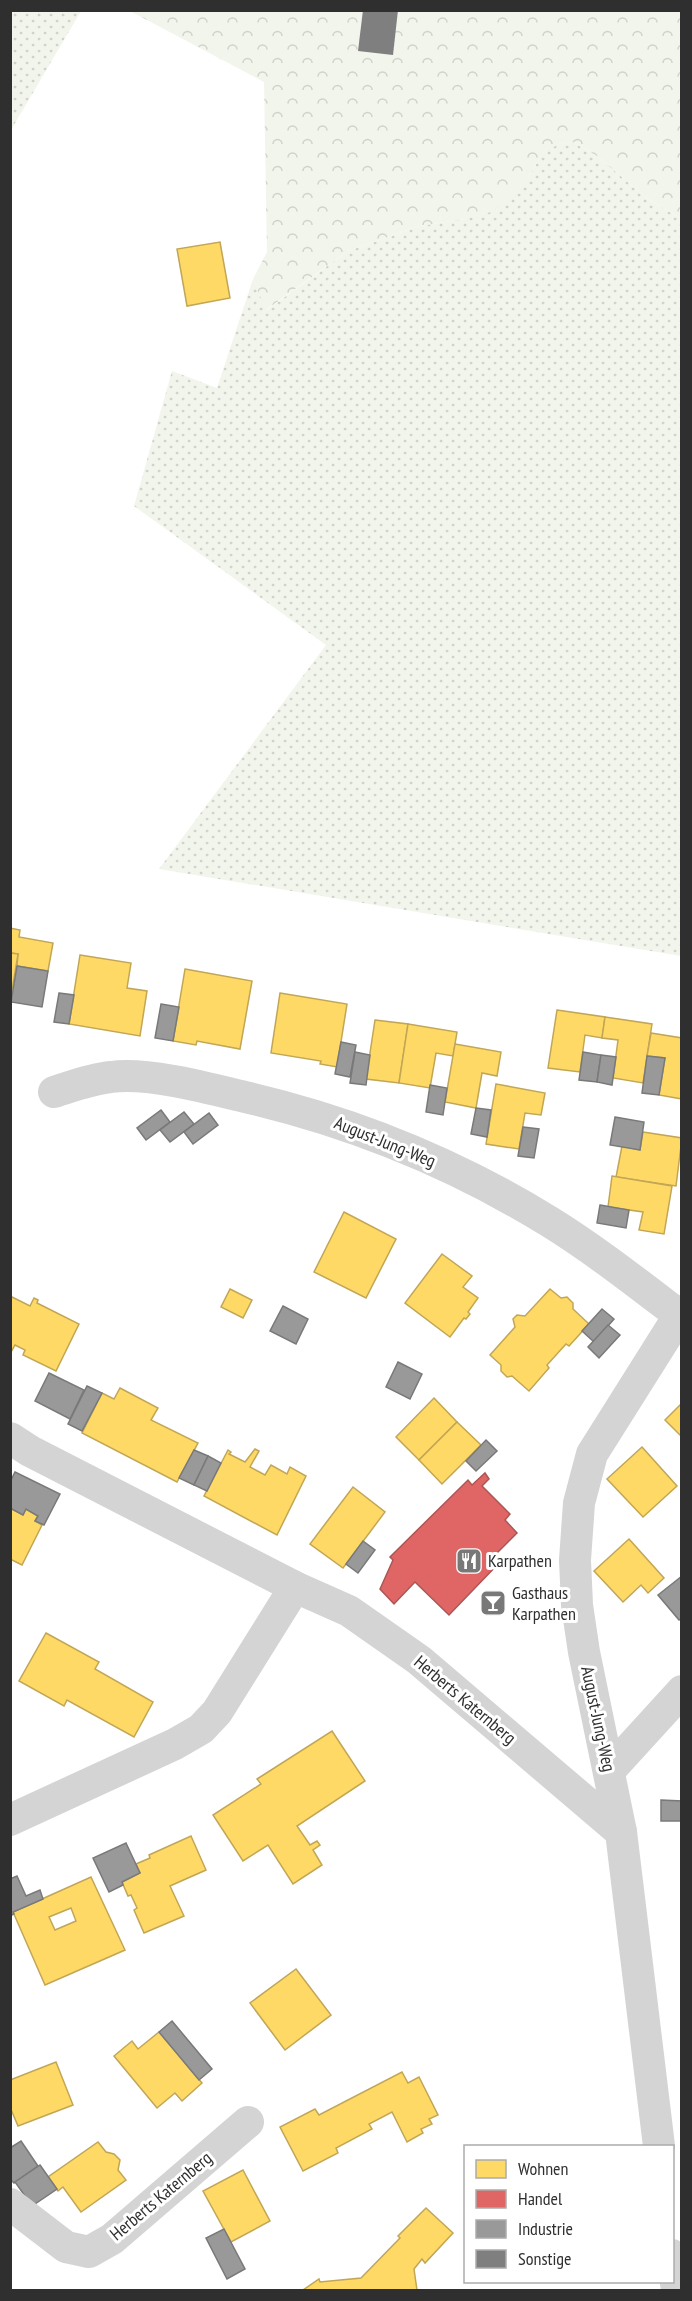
<svg xmlns="http://www.w3.org/2000/svg" width="692" height="2301" font-family="'PT Sans Narrow',sans-serif">
<style>
.grass{fill:url(#grass-dots)}
.forest{fill:url(#forest-crowns)}
.homes{fill:#ffd966;stroke:#c1a656;stroke-width:1.5;fill-rule:evenodd}
.shops{fill:#e06666;stroke:#ab5656;stroke-width:1.5}
.industry{fill:#999;stroke:#797979;stroke-width:1.5}
.building{fill:#7f7f7f}
.lines{fill:none;stroke-linecap:round;stroke-linejoin:round}
.street{stroke:#d4d4d4;stroke-width:32}
.labels{text-anchor:middle;stroke-width:6;stroke-linejoin:round;paint-order:stroke}
.street-label{font-size:18px;fill:#2f2f2f;stroke:#fff}
.poi-label{font-size:18px;fill:#2f2f2f;stroke:#fff;text-anchor:start}
</style>
<defs>
<pattern id="grass-dots" width="8" height="8" patternUnits="userSpaceOnUse" patternTransform="scale(1.5)"><rect width="8" height="8" fill="#f2f5ec"/><path d="M2 2h.1M6 6h.1" fill="none" stroke="#d0d2cb" stroke-width="1.8" stroke-linecap="round"/></pattern>
<pattern id="forest-crowns" width="20" height="18" patternUnits="userSpaceOnUse" patternTransform="scale(1.5)"><rect width="20" height="18" fill="#f2f5ec"/><path d="M2 6a3 3 0 1 1 6 0M12 15a3 3 0 1 1 6 0" fill="none" stroke="#d0d2cb"/></pattern>
</defs>
<rect width="100%" height="100%" fill="#fff"/>
<g class="grass">
<polygon points="11,10 81,11 11,130 10,11"/>
<polygon points="573,142 597,156 649,200 681,218 681,956 159,869 326,645 134,506 172,371 217,388 253,279 267,310 348,251 419,226 465,219 529,176 543,153 551,147 558,144"/>
</g>
<polygon class="forest" points="130,11 681,11 681,218 649,200 597,156 573,142 559,144 543,153 529,176 508,198 491,212 465,219 419,226 348,251 266,310 253,279 267,252 264,82"/>
<g class="homes">
<polygon points="220,242 230,298 187,306 177,249"/>
<polygon points="10,928 20,930 19,937 53,943 48,971 17,966 18,954 10,953"/>
<polygon points="10,953 18,954 10,1002"/>
<polygon points="80,955 131,963 127,988 147,991 140,1036 69,1024"/>
<polygon points="185,969 252,981 240,1049 197,1041 196,1045 173,1041"/>
<polygon points="280,993 347,1004 337,1067 320,1064 321,1061 271,1053"/>
<polygon points="557,1010 605,1017 602,1038 585,1035 580,1072 548,1068"/>
<polygon points="605,1017 652,1024 643,1083 613,1078 618,1040 602,1038"/>
<polygon points="375,1020 408,1024 399,1083 366,1079"/>
<polygon points="408,1024 457,1032 453,1056 436,1053 430,1088 399,1083"/>
<polygon points="651,1033 682,1038 682,1099 659,1095 665,1058 647,1056"/>
<polygon points="455,1044 501,1052 497,1076 482,1073 476,1108 445,1102"/>
<polygon points="496,1084 545,1093 541,1115 525,1113 519,1149 486,1144"/>
<polygon points="643,1132 682,1138 676,1186 616,1177 622,1146 640,1150"/>
<polygon points="612,1176 672,1186 664,1234 639,1230 643,1212 608,1207"/>
<polygon points="344,1212 396,1239 366,1298 314,1272"/>
<polygon points="442,1254 472,1276 463,1287 478,1298 468,1312 470,1314 466,1319 464,1318 450,1337 405,1303"/>
<polygon points="230,1289 252,1300 243,1318 221,1307"/>
<polygon points="550,1289 561,1298 567,1297 573,1303 573,1309 589,1324 569,1346 566,1344 547,1365 549,1368 529,1391 512,1376 507,1377 501,1371 501,1365 490,1355 515,1327 513,1319 517,1315 525,1316"/>
<polygon points="10,1296 30,1306 34,1298 38,1300 37,1303 79,1324 56,1371 23,1355 25,1350 15,1345 10,1354"/>
<polygon points="120,1388 158,1408 151,1420 198,1443 177,1482 82,1433 102,1393 114,1399"/>
<polygon points="434,1398 457,1422 419,1460 396,1437"/>
<polygon points="682,1403 682,1437 665,1420"/>
<polygon points="457,1422 481,1445 442,1484 419,1460"/>
<polygon points="642,1447 677,1486 643,1517 607,1479"/>
<polygon points="255,1449 259,1451 250,1467 265,1475 271,1465 287,1474 290,1467 306,1476 277,1535 204,1496 228,1450 231,1452 229,1454 245,1462"/>
<polygon points="353,1487 385,1512 343,1568 310,1544"/>
<polygon points="10,1508 23,1515 26,1509 38,1516 35,1521 42,1525 22,1565 10,1559"/>
<polygon points="629,1539 664,1578 648,1593 641,1585 623,1602 594,1571"/>
<polygon points="46,1633 99,1662 95,1669 153,1702 134,1737 67,1700 64,1706 19,1681"/>
<polygon points="332,1731 365,1781 297,1826 310,1845 317,1841 320,1845 313,1850 322,1865 293,1884 268,1845 243,1861 213,1815 261,1784 257,1779"/>
<polygon points="191,1836 206,1870 170,1886 184,1916 144,1933 134,1910 137,1908 131,1895 128,1896 122,1882 140,1873 136,1864 150,1858 149,1855"/>
<path d="M91,1877l34,73 -80,35 -32,-73zM71,1908l5,13 -21,9 -6,-13z"/>
<polygon points="296,1969 331,2015 285,2050 250,2003"/>
<polygon points="159,2032 202,2083 182,2101 175,2093 157,2108 114,2056 132,2041 138,2049"/>
<polygon points="56,2062 73,2105 18,2126 10,2107 10,2080"/>
<polygon points="402,2072 408,2083 419,2077 438,2115 429,2119 432,2124 421,2129 423,2133 407,2142 392,2112 369,2124 372,2129 336,2148 338,2153 303,2171 280,2127 315,2109 319,2115"/>
<polygon points="98,2142 106,2152 114,2154 120,2160 118,2170 126,2180 81,2212 63,2187 58,2191 48,2177"/>
<polygon points="243,2170 270,2221 231,2242 203,2191"/>
<polygon points="426,2208 453,2233 425,2263 422,2259 414,2269 417,2290 303,2290 319,2279 320,2282 361,2278 400,2238 398,2236"/>
</g>
<polygon class="shops" points="485,1473 489,1479 482,1486 510,1514 505,1520 517,1533 493,1557 499,1563 449,1615 415,1582 394,1604 380,1589 393,1560 390,1557 468,1480 472,1485"/>
<g class="industry">
<polygon points="17,966 48,971 42,1007 11,1002"/>
<polygon points="59,993 74,995 69,1024 54,1022"/>
<polygon points="161,1004 179,1007 173,1041 155,1038"/>
<polygon points="341,1042 356,1045 350,1077 335,1074"/>
<polygon points="355,1052 370,1055 366,1085 350,1083"/>
<polygon points="583,1052 601,1055 597,1082 579,1080"/>
<polygon points="601,1055 616,1057 612,1085 597,1082"/>
<polygon points="647,1056 665,1058 659,1095 642,1093"/>
<polygon points="430,1085 447,1088 443,1115 426,1112"/>
<polygon points="476,1108 491,1110 487,1137 471,1134"/>
<polygon points="161,1110 170,1122 146,1140 137,1128"/>
<polygon points="184,1112 194,1124 170,1142 160,1130"/>
<polygon points="209,1113 218,1125 193,1144 184,1132"/>
<polygon points="615,1117 644,1122 640,1150 610,1145"/>
<polygon points="523,1127 539,1129 534,1158 518,1156"/>
<polygon points="600,1205 629,1210 626,1228 597,1223"/>
<polygon points="283,1306 308,1319 296,1344 270,1331"/>
<polygon points="602,1309 614,1319 594,1342 582,1331"/>
<polygon points="608,1325 620,1335 599,1358 588,1347"/>
<polygon points="398,1362 422,1374 410,1399 386,1387"/>
<polygon points="49,1373 84,1390 70,1419 35,1401"/>
<polygon points="87,1386 102,1393 82,1431 68,1424"/>
<polygon points="486,1440 497,1451 476,1471 466,1461"/>
<polygon points="194,1450 208,1456 194,1485 179,1478"/>
<polygon points="208,1456 221,1463 207,1491 194,1485"/>
<polygon points="15,1472 60,1494 44,1525 35,1521 38,1516 26,1509 23,1515 10,1508 10,1482"/>
<polygon points="363,1541 375,1550 358,1573 346,1564"/>
<polygon points="682,1576 682,1618 679,1620 658,1595"/>
<polygon points="661,1800 682,1801 682,1821 661,1821"/>
<polygon points="126,1843 140,1873 122,1882 123,1885 109,1892 93,1858"/>
<polygon points="17,1876 26,1896 40,1890 43,1899 13,1912 14,1914 10,1916 10,1879"/>
<polygon points="172,2021 212,2069 199,2080 159,2032"/>
<polygon points="21,2141 38,2166 14,2183 10,2179 10,2148"/>
<polygon points="40,2165 57,2189 32,2206 15,2182"/>
<polygon points="224,2229 245,2269 227,2279 206,2238"/>
</g>
<polygon class="building" points="363,10 398,10 393,55 358,51"/>
<g class="lines">
<g class="street">
<path d="M54,1092c19,-6 37,-13 57,-15 37,-5 97,11 134,20 108,25 211,67 305,125 45,28 87,61 129,93"/>
<polyline points="10,1438 30,1451 295,1587 349,1611 419,1660 621,1832"/>
<polyline points="609,1771 682,1691"/>
<polyline points="10,1820 175,1744 201,1729 217,1712 295,1587"/>
<polyline points="659,2146 621,1832 584,1652 577,1605 575,1560 579,1503 592,1454 682,1311"/>
<polyline points="10,2204 66,2247 89,2252 112,2239 248,2122"/>
<polyline points="672,2255 677,2290"/>
</g>
</g>
<defs>
<g id="restaurant-square" transform="scale(1.35)"><rect x="-9" y="-9" width="18" height="18" rx="4" fill="#787878" stroke="#fff"/><path d="M-5-6h1v4h1v-4h1v4h1v-4h1v5L-1.5 .5V6h-2V.5L-5-1ZM5-6V6H3V1.5H1.5Q1.5-4 5-6Z" fill="#fff"/></g>
<g id="bar-square" transform="scale(1.35)"><rect x="-9" y="-9" width="18" height="18" rx="4" fill="#787878" stroke="#fff"/><path d="M-6-5H6L.8 .8V4.5H3.5V6h-7V4.5H-.8V.8Z" fill="#fff"/></g>
</defs>
<g fill-rule="evenodd">
<use href="#restaurant-square" x="469" y="1561"/>
<use href="#bar-square" x="493" y="1603"/>
</g>
<g class="labels">
<g class="street-label">
<text transform="translate(385 1142) rotate(22)" y="6">August-Jung-Weg</text>
<text transform="translate(465 1700) rotate(40)" y="6">Herberts Katernberg</text>
<text transform="translate(598 1719) rotate(78)" y="6">August-Jung-Weg</text>
<text transform="translate(161 2196) rotate(-40)" y="6">Herberts Katernberg</text>
</g>
<g class="poi-label">
<text x="488" y="1567">Karpathen</text>
<text x="512" y="1599">Gasthaus<tspan x="512" dy="21">Karpathen</tspan></text>
</g>
</g>
<rect width="692" height="2301" fill="none" stroke="#2f2f2f" stroke-width="24"/>
<rect x="464" y="2145" width="210" height="138" fill="#ffffff" stroke="#acacac" stroke-width="1.5"/>
<rect x="476" y="2160" width="30" height="18" fill="#ffd966" stroke="#acacac" stroke-width="1.5"/>
<text x="518" y="2175" font-size="18" fill="#2f2f2f">Wohnen</text>
<rect x="476" y="2190" width="30" height="18" fill="#e06666" stroke="#acacac" stroke-width="1.5"/>
<text x="518" y="2205" font-size="18" fill="#2f2f2f">Handel</text>
<rect x="476" y="2220" width="30" height="18" fill="#999999" stroke="#acacac" stroke-width="1.5"/>
<text x="518" y="2235" font-size="18" fill="#2f2f2f">Industrie</text>
<rect x="476" y="2250" width="30" height="18" fill="#7f7f7f" stroke="#acacac" stroke-width="1.5"/>
<text x="518" y="2265" font-size="18" fill="#2f2f2f">Sonstige</text>
</svg>
